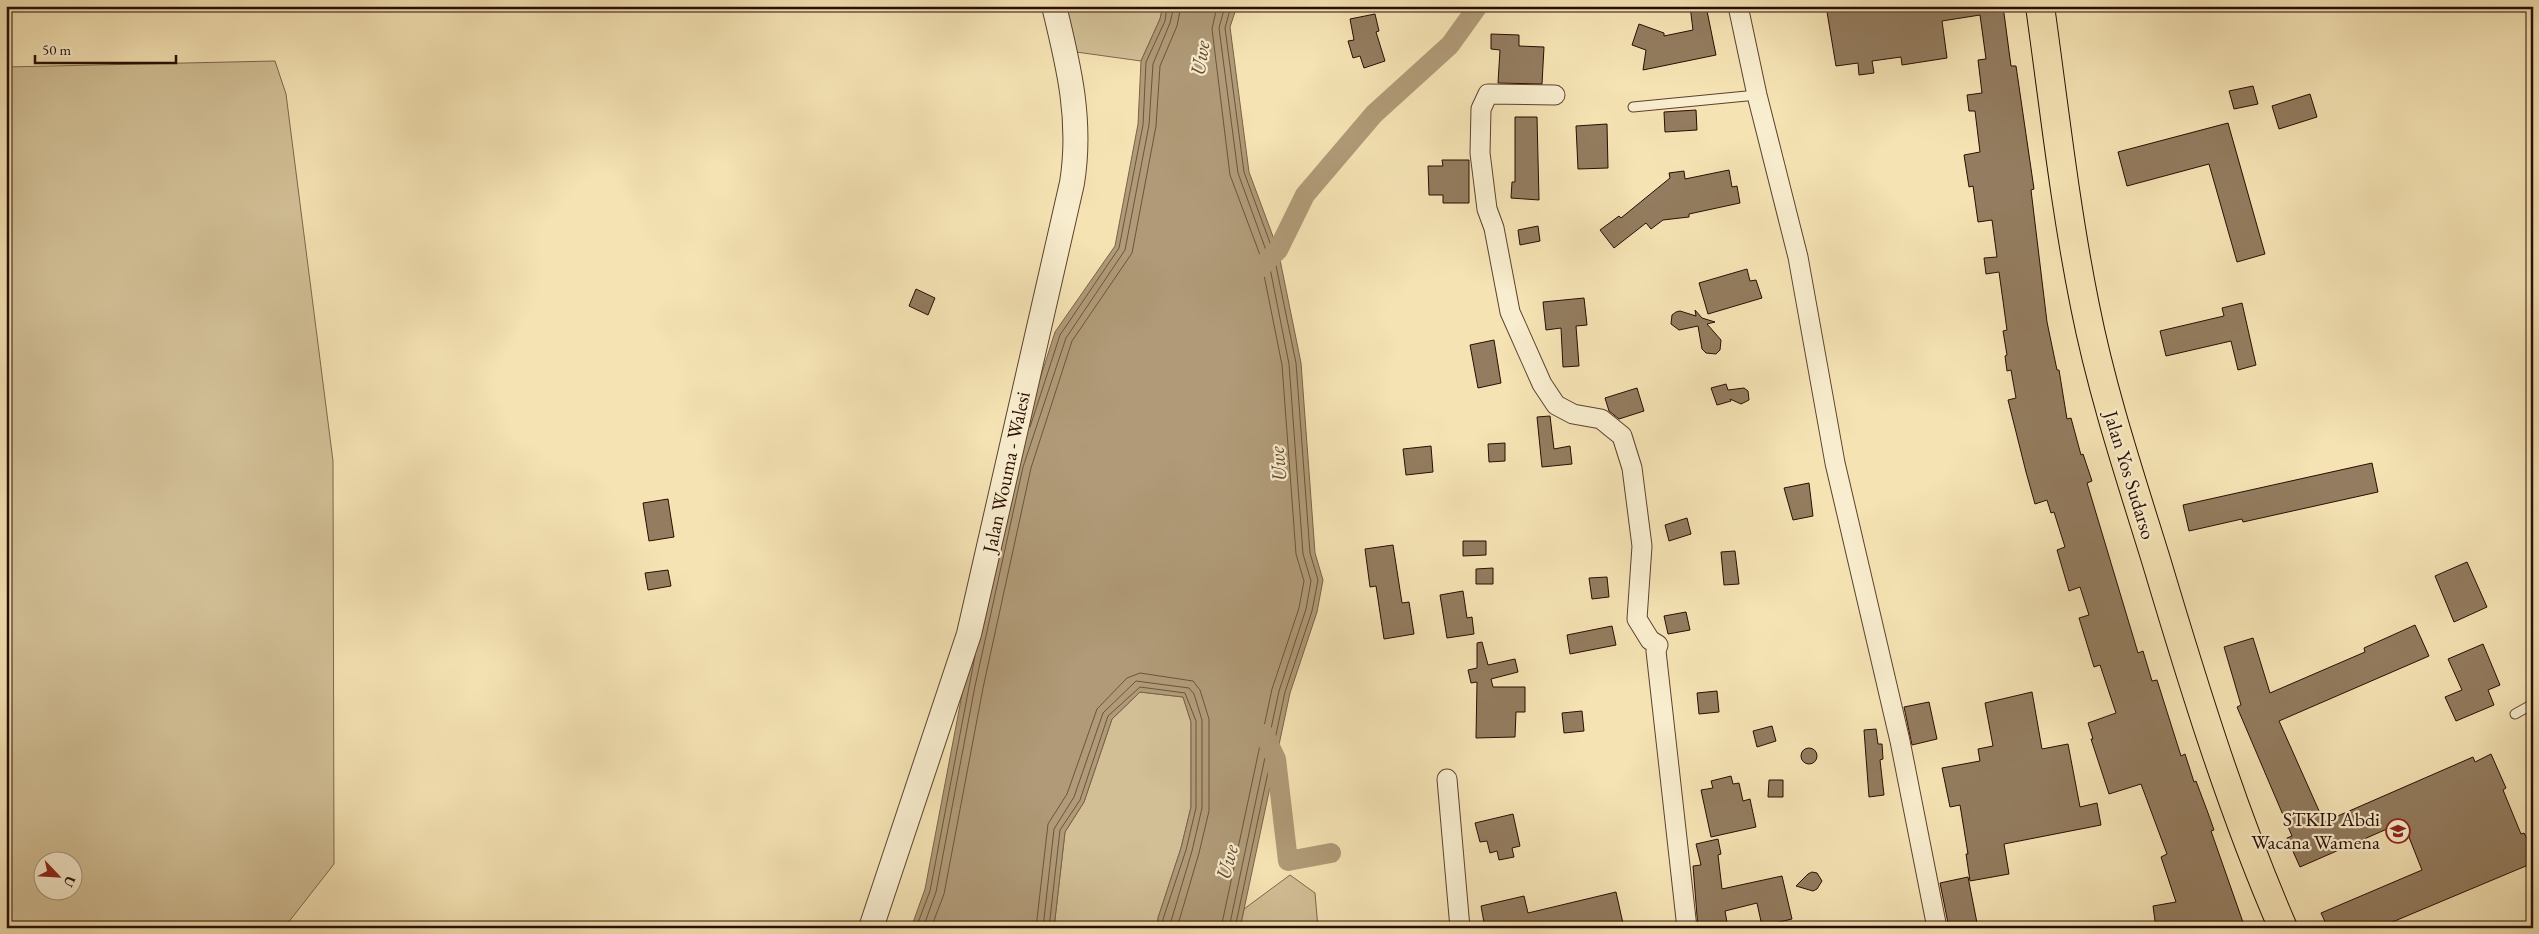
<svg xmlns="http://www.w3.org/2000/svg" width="2539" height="934" font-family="'EB Garamond',serif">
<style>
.green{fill:#d2bf96;stroke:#7e664c;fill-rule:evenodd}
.water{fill:#b09a77;stroke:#7a6248}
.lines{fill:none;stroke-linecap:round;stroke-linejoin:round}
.shore{stroke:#6c543c;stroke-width:1}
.canal{stroke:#b09a77;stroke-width:20}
.building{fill:#937c5f;stroke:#290d02}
.service-casing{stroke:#5c422e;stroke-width:11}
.minor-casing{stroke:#5c422e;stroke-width:21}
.tertiary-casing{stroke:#5c422e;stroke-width:26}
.primary-casing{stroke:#290d02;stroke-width:30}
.service{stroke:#f8edce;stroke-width:9}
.minor{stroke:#f8edce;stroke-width:19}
.tertiary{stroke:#f8edce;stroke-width:24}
.primary{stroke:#f5e3b4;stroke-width:28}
.labels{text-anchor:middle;stroke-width:4.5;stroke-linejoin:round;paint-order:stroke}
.street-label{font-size:20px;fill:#290d02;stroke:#f8edce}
.poi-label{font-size:20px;fill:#290d02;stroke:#f8edce;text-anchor:end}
.water-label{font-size:21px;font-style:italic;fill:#664c37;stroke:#f8edce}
</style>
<rect width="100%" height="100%" fill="#f5e3b4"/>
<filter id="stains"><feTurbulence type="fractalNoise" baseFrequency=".004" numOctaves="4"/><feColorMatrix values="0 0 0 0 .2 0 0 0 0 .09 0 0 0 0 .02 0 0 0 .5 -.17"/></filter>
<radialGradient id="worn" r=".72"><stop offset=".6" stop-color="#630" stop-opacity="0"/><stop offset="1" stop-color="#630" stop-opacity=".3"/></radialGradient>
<g class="green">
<polygon points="1057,6 1163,6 1160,19 1141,61 1069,51"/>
<path d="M275,61l11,33 47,367 1,403 -50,64h-278v-861zM42,862h30v30h-30z"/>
<polygon points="1140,692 1183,697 1191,722 1191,807 1181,848 1158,918 1158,928 1054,928 1065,832 1084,802 1112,719"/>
<polygon points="1290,875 1315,893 1318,928 1240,928 1244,909"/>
</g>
<polygon class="water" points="1163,6 1237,6 1230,27 1249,172 1278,250 1301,363 1315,553 1323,580 1317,612 1290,693 1240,928 1158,928 1158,918 1181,848 1191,807 1191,722 1183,697 1140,692 1112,719 1084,802 1065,832 1054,928 911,928 925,889 964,684 1013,463 1055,332 1115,246 1138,124 1141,61 1160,19"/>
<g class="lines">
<g class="shore">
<polyline points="1217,6 1212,29 1230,175 1260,255 1282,365 1296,554 1304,581 1299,608 1272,689 1221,928"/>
<polyline points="1225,6 1219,28 1238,173 1267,253 1289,364 1303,554 1311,581 1306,609 1279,691 1229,928"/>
<polyline points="1231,6 1225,28 1244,172 1273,251 1296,363 1310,553 1318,580 1312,611 1285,692 1235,928"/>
<polyline points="1030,427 1060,335 1119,248 1143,125 1146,62 1165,21 1167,6"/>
<polyline points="916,928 930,891 975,656"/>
<polyline points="923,928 936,892 975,686 1023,467 1066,338 1125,250 1149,125 1153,64 1170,23 1174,6"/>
<polyline points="931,928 944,894 983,688 1031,468 1072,341 1132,253 1156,126 1160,66 1177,26 1181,6"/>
<polyline points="1036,928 1048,824 1067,794 1097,709 1127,678 1140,673 1193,681 1200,690 1209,719 1209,811 1199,853 1177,928"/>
<polyline points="1043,928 1054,829 1074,797 1103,713 1136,681 1189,688 1194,694 1202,720 1202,808 1192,851 1169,928"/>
<polyline points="1049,928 1060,830 1080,800 1108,716 1140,687 1185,693 1196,721 1196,808 1186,850 1163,919 1163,928"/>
</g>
<g class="canal">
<polyline points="1259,269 1278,250 1305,195 1374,114 1450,45 1478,6"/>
<polyline points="1264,734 1276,759 1288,861 1331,853"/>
</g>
</g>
<g class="building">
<polygon points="1690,6 1706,6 1716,55 1643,70 1646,50 1632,45 1639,24 1664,33 1664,36 1693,30"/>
<polygon points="1826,6 2003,6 2011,66 2016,66 2034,189 2031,190 2047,322 2057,370 2059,370 2067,419 2071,418 2081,455 2083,454 2092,481 2087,483 2138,653 2143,651 2152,681 2157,680 2181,756 2185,754 2194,782 2196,781 2208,813 2214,830 2211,831 2245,928 2156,928 2153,906 2176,902 2161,857 2167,854 2141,784 2109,794 2091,739 2093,739 2088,723 2116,713 2100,665 2094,667 2079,618 2089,615 2080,587 2069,591 2057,550 2065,547 2054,512 2051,513 2047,500 2035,504 2026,472 2008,400 2016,398 2011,370 2007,371 2005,356 2007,355 2003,331 2007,330 1999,272 1986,274 1984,258 1997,257 1992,220 1978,222 1973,186 1969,187 1964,155 1980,152 1975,111 1969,111 1967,95 1982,93 1978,60 1986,59 1980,15 1942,21 1947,58 1902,65 1901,57 1872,61 1874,73 1859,75 1858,63 1836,66"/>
<polygon points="1375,14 1379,31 1376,32 1385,61 1364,68 1360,56 1353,58 1348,41 1354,40 1350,19"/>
<polygon points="1491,34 1519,35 1519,46 1544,47 1542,84 1498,83 1500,50 1491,49"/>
<polygon points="2253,86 2258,104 2234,109 2229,91"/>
<polygon points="2310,94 2317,117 2279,129 2272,106"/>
<polygon points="1696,110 1697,130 1665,132 1664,112"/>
<polygon points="1515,117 1537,117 1539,200 1511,198 1512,182 1515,182"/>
<polygon points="2228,123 2265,254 2237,262 2209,164 2127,186 2118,152"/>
<polygon points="1607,124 1608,168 1578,169 1576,126"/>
<polygon points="1442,160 1469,160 1469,203 1443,203 1443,195 1429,195 1428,166 1443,166"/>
<polygon points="1729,170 1732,187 1737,186 1740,203 1689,214 1689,217 1663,220 1651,229 1646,223 1614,248 1600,230 1619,216 1621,218 1670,178 1669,173 1684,171 1685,179"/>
<polygon points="1538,226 1540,241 1520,245 1518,230"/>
<polygon points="1747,269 1750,281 1756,280 1762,298 1708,314 1699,283"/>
<polygon points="916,289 935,298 928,315 909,306"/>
<polygon points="1584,298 1587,325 1576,326 1579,366 1563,367 1561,328 1546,330 1543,302"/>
<polygon points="2242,303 2256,365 2238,370 2231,341 2166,356 2160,331 2224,316 2222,308"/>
<polygon points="1695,310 1702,318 1715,322 1707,324 1721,340 1720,350 1716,354 1706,353 1702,349 1698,326 1679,330 1671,324 1672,315 1676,312 1680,311 1696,316"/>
<polygon points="1494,340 1501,383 1478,388 1470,345"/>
<polygon points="1726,384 1728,390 1744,388 1748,391 1749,400 1741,404 1730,399 1731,401 1717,405 1711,388"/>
<polygon points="1637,388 1644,411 1619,419 1609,411 1605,398"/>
<polygon points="1550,416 1554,449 1570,446 1572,464 1542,467 1537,417"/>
<polygon points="1505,443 1505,461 1489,462 1488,444"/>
<polygon points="1431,446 1433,472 1406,475 1403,449"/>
<polygon points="2372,463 2378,492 2243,522 2242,519 2189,531 2183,505"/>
<polygon points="1809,483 1813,516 1793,520 1784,488"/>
<polygon points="668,499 674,537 649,541 643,503"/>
<polygon points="1687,518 1691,534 1669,541 1665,525"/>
<polygon points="1463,541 1486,541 1486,555 1463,556"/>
<polygon points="1393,545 1402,603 1409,602 1414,634 1384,639 1376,586 1370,587 1365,549"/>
<polygon points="1735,551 1739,584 1724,585 1721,552"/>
<polygon points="2467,562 2487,607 2454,622 2435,576"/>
<polygon points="1493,568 1493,584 1476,584 1476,569"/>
<polygon points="668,570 671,586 648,590 645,573"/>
<polygon points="1607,577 1609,597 1592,599 1589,578"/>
<polygon points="1463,591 1467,618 1472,617 1474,634 1447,638 1440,595"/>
<polygon points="1686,612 1690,630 1668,634 1664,616"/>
<polygon points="2415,625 2429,656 2279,721 2324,822 2473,757 2475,762 2491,754 2506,788 2503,790 2521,834 2524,833 2533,850 2533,863 2378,928 2328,928 2321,913 2422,870 2403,822 2300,867 2287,838 2292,836 2237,707 2241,705 2224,647 2253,638 2270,693 2365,652 2364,648"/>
<polygon points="1612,626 1616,645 1570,654 1567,635"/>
<polygon points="1482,642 1488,665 1515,659 1518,672 1491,679 1493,687 1525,687 1525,712 1516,712 1515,737 1476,738 1477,682 1471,683 1468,670 1477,668 1477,643"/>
<polygon points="2483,644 2500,685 2488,690 2494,705 2456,721 2445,697 2462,690 2448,659"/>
<polygon points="1717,691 1719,712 1699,714 1697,693"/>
<polygon points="2032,692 2042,749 2068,744 2080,807 2097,803 2101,825 2004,844 2009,874 1970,881 1966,854 1968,854 1960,805 1950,807 1942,768 1980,761 1978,749 1993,746 1985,703"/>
<polygon points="1929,702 1937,739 1912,745 1904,707"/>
<polygon points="1582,711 1584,731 1564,733 1562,713"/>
<polygon points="1772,726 1776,741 1757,747 1753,731"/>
<polygon points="1876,729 1878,744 1882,744 1883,759 1880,760 1884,795 1869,797 1864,730"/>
<circle cx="1809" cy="756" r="8"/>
<polygon points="1731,776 1733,784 1739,783 1743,801 1750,799 1756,827 1711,837 1701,790 1713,788 1711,781"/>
<polygon points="1769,780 1783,780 1783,797 1768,797"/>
<polygon points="1513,814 1520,846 1512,848 1514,857 1499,860 1497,851 1490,853 1487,841 1480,842 1475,823"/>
<polygon points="1718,839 1721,854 1718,855 1722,889 1782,876 1792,919 1762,926 1757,903 1725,911 1728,928 1698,928 1693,866 1701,865 1696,844"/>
<polygon points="1812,872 1817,873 1822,881 1817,889 1813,891 1796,886 1808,874"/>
<polygon points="1968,877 1978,928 1949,928 1940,883"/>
<polygon points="1616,892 1624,928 1485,928 1481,906 1524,896 1528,913"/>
</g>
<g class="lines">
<g class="service-casing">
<g id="service">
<polyline points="1633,107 1757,95"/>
<polyline points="2515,714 2533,704"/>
</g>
</g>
<g class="minor-casing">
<g id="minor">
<polyline points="1738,6 1757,95 1798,257 1835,463 1900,741 1937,928"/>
<polyline points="1555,95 1488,94 1481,109 1480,153 1487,209 1494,228 1510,312 1542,384 1556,405 1573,414 1601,419 1622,436 1632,468 1642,546 1637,619 1650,640 1658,645 1656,651 1687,928"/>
<polyline points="1447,779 1460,928"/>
</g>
</g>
<g class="tertiary-casing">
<path id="tertiary" d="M871,928l98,-294 103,-451c10,-62 -3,-116 -18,-177"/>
</g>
<g class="primary-casing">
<path id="primary" d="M2040,6c14,100 25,201 45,300 17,86 45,170 71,254 37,124 75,248 127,368"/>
</g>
<use href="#service" class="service"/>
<use href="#minor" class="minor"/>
<use href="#tertiary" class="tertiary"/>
<use href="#primary" class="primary"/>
</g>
<defs>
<g id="university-ring" transform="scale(1.25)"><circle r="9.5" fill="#f8edce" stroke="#8f2418" stroke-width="1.5"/><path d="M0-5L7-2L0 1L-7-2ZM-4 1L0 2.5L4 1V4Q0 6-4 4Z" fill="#8f2418"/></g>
</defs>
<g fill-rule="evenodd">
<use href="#university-ring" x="2398" y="831"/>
</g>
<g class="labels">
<g class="street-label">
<text transform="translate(1006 472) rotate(-78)" y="7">Jalan Wouma - Walesi</text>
<text transform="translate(2130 475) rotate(73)" y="7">Jalan Yos Sudarso</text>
</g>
<g class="poi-label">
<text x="2380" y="826">STKIP Abdi<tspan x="2380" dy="23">Wacana Wamena</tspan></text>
</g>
<g class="water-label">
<text transform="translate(1200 58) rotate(-81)" y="7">Uwe</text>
<text transform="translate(1278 464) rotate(-95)" y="7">Uwe</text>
<text transform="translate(1227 862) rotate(-75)" y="7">Uwe</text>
</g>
</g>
<rect width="2539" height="934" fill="none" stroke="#f5e3b4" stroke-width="25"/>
<rect x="8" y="8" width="2524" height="919" fill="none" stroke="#290d02" stroke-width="2.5"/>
<rect x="12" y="12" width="2514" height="909" fill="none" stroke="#290d02"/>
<g transform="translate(58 876) rotate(115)"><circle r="24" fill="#f8edce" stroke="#a5937c"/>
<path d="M0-4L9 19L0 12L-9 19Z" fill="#8f2418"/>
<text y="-8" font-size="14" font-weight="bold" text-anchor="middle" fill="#290d02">U</text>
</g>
<path d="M35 55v8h141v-8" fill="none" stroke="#290d02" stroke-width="2.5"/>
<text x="42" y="55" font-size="15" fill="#290d02" stroke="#f8edce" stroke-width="4" paint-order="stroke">50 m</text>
<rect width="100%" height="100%" filter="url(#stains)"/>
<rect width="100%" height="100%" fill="url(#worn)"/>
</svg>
